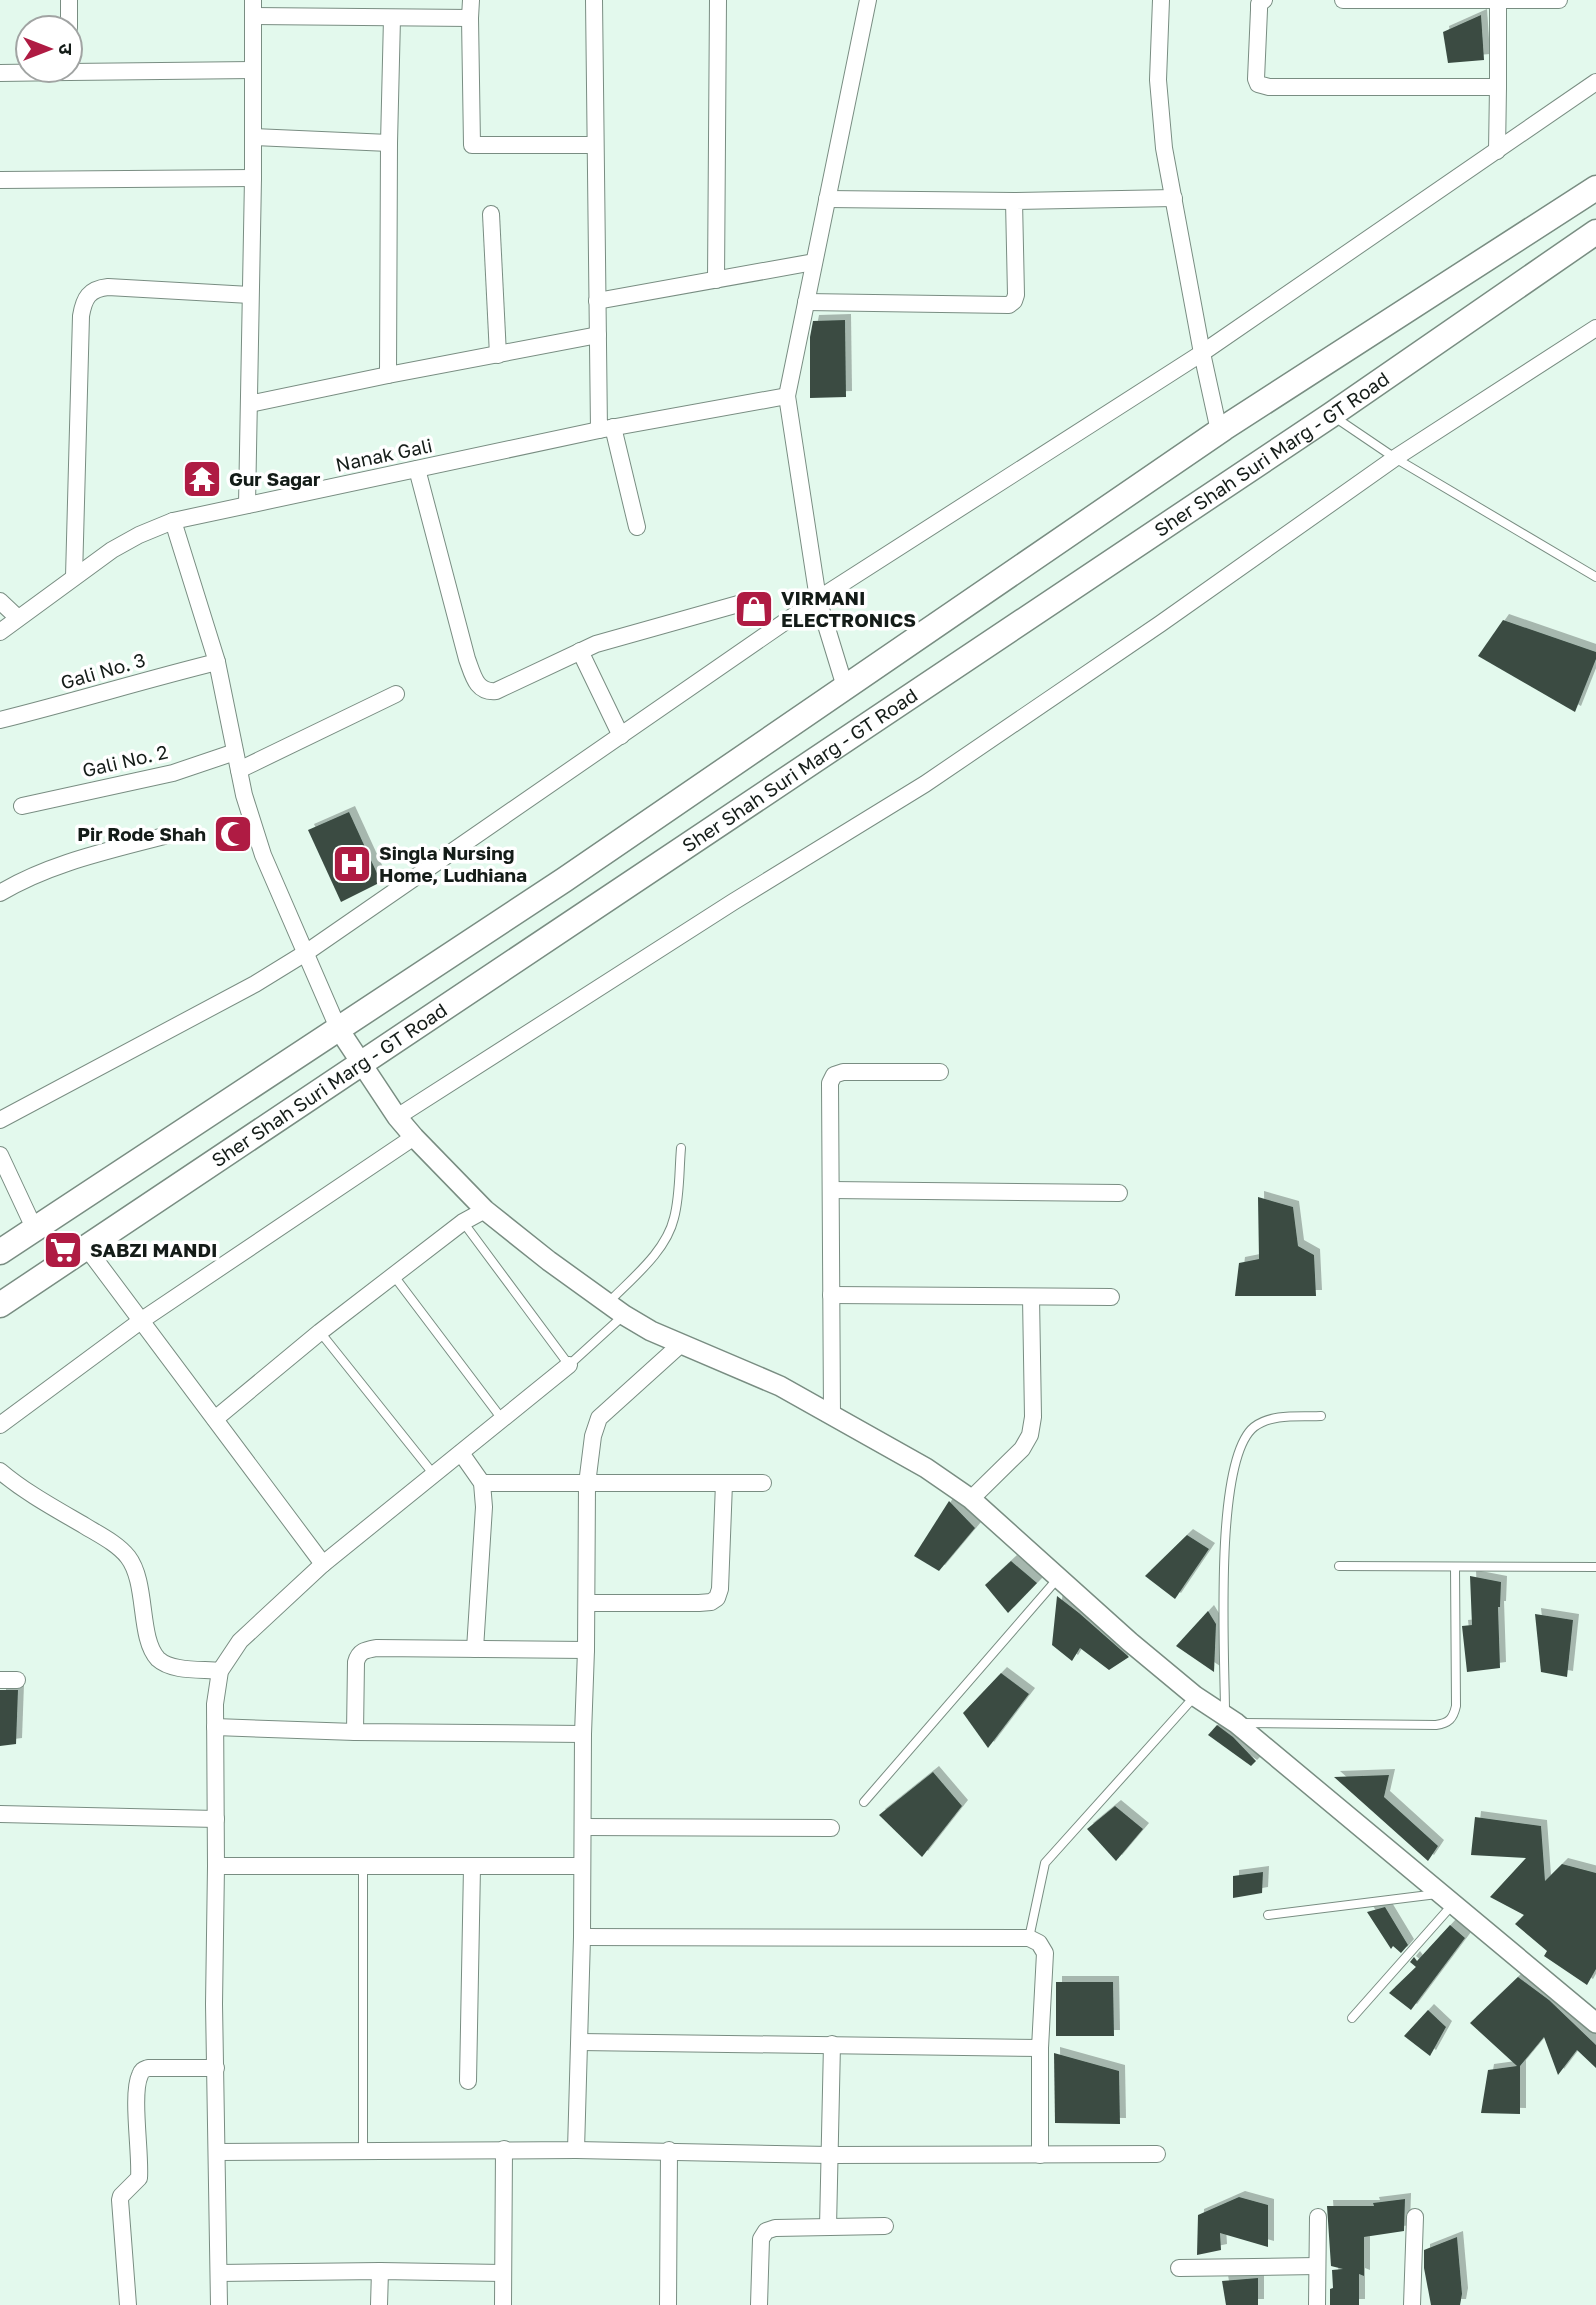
<svg xmlns="http://www.w3.org/2000/svg" width="1596" height="2305" font-family="'Golos Text','Noto Sans Devanagari',sans-serif">
<style>
.building{fill:#3a4c43;filter:url(#shadow)}
.lines{fill:none;stroke-linecap:round;stroke-linejoin:round}
.service-casing{stroke:#798d82;stroke-width:10}
.minor-casing{stroke:#798d82;stroke-width:18}
.tertiary-casing{stroke:#798d82;stroke-width:22}
.primary-casing{stroke:#798d82;stroke-width:27}
.service{stroke:#fff;stroke-width:8}
.minor{stroke:#fff;stroke-width:16}
.tertiary{stroke:#fff;stroke-width:19}
.primary{stroke:#fff;stroke-width:24}
.labels{text-anchor:middle;stroke-width:7;stroke-linejoin:round;paint-order:stroke}
.street-label{font-size:19px;fill:#141c18;stroke:#fff}
.poi-label{font-size:19px;font-weight:bold;fill:#141c18;stroke:#fff;text-anchor:start}
</style>
<defs>
<filter id="shadow"><feDropShadow dx="6" dy="-6" stdDeviation="0" flood-color="#0004"/></filter>
</defs>
<rect width="100%" height="100%" fill="#e3f9ed"/>
<g class="building">
<polygon points="1481,15 1484,60 1448,63 1443,32"/>
<polygon points="845,320 846,397 810,398 810,337 813,321"/>
<polygon points="1503,620 1596,652 1596,659 1575,712 1478,656"/>
<polygon points="349,812 381,882 341,902 308,830"/>
<polygon points="1258,1197 1293,1207 1298,1246 1314,1255 1316,1296 1235,1296 1239,1263 1259,1259"/>
<polygon points="949,1501 975,1528 939,1571 914,1556"/>
<polygon points="1187,1535 1209,1549 1175,1599 1145,1576"/>
<polygon points="1011,1561 1037,1583 1008,1613 985,1585"/>
<polygon points="1470,1576 1501,1582 1500,1607 1498,1607 1500,1668 1467,1672 1462,1626 1472,1625"/>
<polygon points="1057,1596 1079,1613 1129,1657 1109,1670 1080,1648 1072,1661 1052,1645"/>
<polygon points="1208,1611 1216,1624 1214,1672 1176,1646"/>
<polygon points="1535,1614 1573,1620 1567,1677 1541,1672"/>
<polygon points="1001,1673 1029,1694 988,1748 963,1713"/>
<polygon points="0,1690 18,1690 16,1744 0,1746"/>
<polygon points="1217,1725 1233,1737 1256,1761 1251,1766 1208,1735"/>
<polygon points="933,1772 962,1806 922,1857 879,1815"/>
<polygon points="1389,1775 1384,1797 1438,1846 1428,1861 1334,1777"/>
<polygon points="1115,1806 1143,1829 1116,1861 1087,1829"/>
<polygon points="1475,1817 1541,1826 1545,1881 1562,1864 1596,1873 1596,1969 1587,1985 1544,1956 1547,1951 1515,1924 1524,1915 1490,1897 1526,1858 1471,1855"/>
<polygon points="1263,1872 1262,1893 1233,1898 1233,1876"/>
<polygon points="1385,1907 1408,1945 1401,1953 1393,1946 1391,1949 1367,1912"/>
<polygon points="1450,1925 1465,1938 1411,2010 1389,1993 1416,1967 1410,1962 1414,1957 1417,1961"/>
<polygon points="1518,1977 1549,2000 1596,2045 1596,2068 1577,2050 1558,2075 1544,2037 1520,2066 1520,2114 1481,2113 1488,2070 1517,2066 1470,2023"/>
<polygon points="1056,1982 1113,1982 1114,2036 1056,2036"/>
<polygon points="1428,2010 1446,2027 1430,2056 1404,2036"/>
<polygon points="1054,2053 1119,2071 1120,2124 1055,2123"/>
<polygon points="1239,2197 1268,2205 1268,2247 1220,2233 1221,2250 1197,2255 1198,2215"/>
<polygon points="1405,2199 1404,2231 1364,2237 1364,2276 1359,2274 1359,2305 1330,2305 1330,2289 1333,2288 1332,2270 1343,2269 1331,2266 1327,2206 1374,2206 1373,2203"/>
<polygon points="1457,2237 1462,2294 1460,2305 1431,2305 1424,2268 1424,2250"/>
<polygon points="1258,2278 1258,2305 1226,2305 1222,2281"/>
</g>
<g class="lines">
<g class="service-casing">
<g id="service">
<polyline points="1333,416 1395,458 1596,577"/>
<polyline points="463,1222 569,1365 624,1315"/>
<polyline points="394,1276 502,1419"/>
<path d="M608,1303c23,-24 58,-51 66,-85 6,-22 5,-47 7,-70"/>
<polyline points="320,1332 435,1476"/>
<polyline points="1339,1566 1596,1567"/>
<path d="M1225,1713c0,-55 -12,-253 29,-286 18,-14 46,-10 67,-11"/>
<path d="M1241,1723l195,2c13,-2 17,-6 20,-19l-1,-139"/>
<polyline points="864,1802 1059,1577"/>
<polyline points="363,1867 363,2150"/>
<polyline points="1268,1915 1437,1894"/>
<polyline points="1029,1938 1045,1863 1195,1696"/>
<polyline points="1352,2018 1453,1904"/>
</g>
</g>
<g class="minor-casing">
<g id="minor">
<polyline points="69,0 69,28"/>
<polyline points="594,0 599,430 787,396"/>
<polyline points="1161,0 1158,80 1164,148 1202,353 1219,431"/>
<polyline points="1264,0 1259,4 1259,10 1256,79 1258,84 1269,87 1498,87 1497,151"/>
<polyline points="1343,0 1559,0"/>
<polyline points="253,16 470,18 471,0"/>
<polyline points="470,18 472,145 595,145"/>
<polyline points="69,72 253,70"/>
<polyline points="0,73 69,72 69,70"/>
<polyline points="1498,87 1498,1"/>
<polyline points="253,137 389,143"/>
<polyline points="0,180 253,178"/>
<polyline points="827,199 1014,201"/>
<polyline points="491,214 498,355"/>
<polyline points="716,280 718,0"/>
<polyline points="597,301 814,262"/>
<polyline points="806,302 1009,305 1014,301 1016,295 1014,201 1174,198"/>
<polyline points="388,375 598,335"/>
<polyline points="249,404 388,375 389,143 392,18"/>
<polyline points="613,427 637,527"/>
<path d="M417,469l50,190c6,16 9,34 29,32l100,-47 153,-43"/>
<polyline points="247,505 253,178 253,0"/>
<polyline points="173,521 217,662 244,795 263,855 338,1028"/>
<path d="M74,577l7,-261c3,-18 8,-27 27,-29l142,8"/>
<polyline points="0,601 18,618"/>
<polyline points="0,632 112,550 139,535 173,521 599,430"/>
<polyline points="580,651 621,736"/>
<polyline points="845,687 818,599 787,396 868,0"/>
<path d="M0,720c73,-18 144,-40 217,-58"/>
<polyline points="239,770 396,694"/>
<polyline points="22,806 173,773 235,752"/>
<path d="M0,893c50,-30 108,-42 164,-57"/>
<polyline points="397,1117 733,902 925,784 1160,624 1395,458 1596,328"/>
<polyline points="0,1120 255,984 307,952 818,599 1202,353 1596,82"/>
<polyline points="0,1155 35,1230"/>
<polyline points="831,1190 1119,1193"/>
<polyline points="86,1247 323,1564"/>
<polyline points="831,1295 1111,1297"/>
<polyline points="832,1415 830,1083 834,1075 843,1072 940,1072"/>
<polyline points="215,1419 320,1332 463,1222 485,1210"/>
<polyline points="0,1425 142,1320 414,1137"/>
<polyline points="461,1453 482,1483 484,1507 475,1649"/>
<path d="M0,1471c26,22 56,38 85,55 15,9 33,18 43,31 20,26 10,81 30,102 14,13 44,10 62,12"/>
<polyline points="482,1483 763,1483"/>
<polyline points="971,1499 1022,1449 1030,1435 1033,1417 1031,1297"/>
<polyline points="587,1603 699,1603 711,1602 717,1598 720,1589 724,1483"/>
<polyline points="0,1680 17,1680"/>
<polyline points="215,1727 355,1732 583,1734"/>
<path d="M355,1732l1,-70c3,-11 9,-12 20,-14l210,2"/>
<polyline points="0,1814 216,1819"/>
<polyline points="583,1827 831,1828"/>
<polyline points="216,1866 582,1866"/>
<polyline points="580,2042 1040,2048 1045,1953 1039,1943 1029,1938 582,1937"/>
<polyline points="1040,2048 1040,2155"/>
<polyline points="468,2081 472,1867"/>
<polyline points="576,2150 830,2155 1157,2154"/>
<polyline points="218,2152 576,2150 582,1937 583,1734 586,1650 587,1484 593,1436 599,1418 681,1344"/>
<polyline points="828,2227 832,2044"/>
<polyline points="1179,2268 1317,2266"/>
<polyline points="219,2273 380,2271 503,2273"/>
<path d="M128,2305l-8,-105 1,-4 18,-18c2,-24 -8,-84 1,-103 2,-5 3,-5 8,-7h68"/>
<polyline points="219,2305 214,2004 216,1866 215,1704 220,1671 240,1641 323,1564 569,1365"/>
<polyline points="379,2305 380,2271"/>
<polyline points="503,2305 504,2149"/>
<polyline points="668,2305 669,2150"/>
<polyline points="759,2305 761,2239 766,2231 775,2228 885,2226"/>
<polyline points="1317,2305 1318,2217"/>
<polyline points="1412,2305 1415,2217"/>
</g>
</g>
<g class="tertiary-casing">
<polyline id="tertiary" points="338,1028 397,1117 414,1137 485,1210 549,1261 624,1315 651,1331 780,1386 926,1468 971,1499 1130,1642 1195,1696 1236,1723 1596,2023"/>
</g>
<g class="primary-casing">
<g id="primary">
<polyline points="0,1252 564,880 1224,428 1596,188"/>
<path id="s1" d="M0,1305l1331,-890 265,-183"/>
</g>
</g>
<use href="#service" class="service"/>
<use href="#minor" class="minor"/>
<use href="#tertiary" class="tertiary"/>
<use href="#primary" class="primary"/>
</g>
<defs>
<g id="temple-square" transform="scale(2.0125)"><rect x="-9" y="-9" width="18" height="18" rx="4" fill="#af1b43" stroke="#fff"/><path d="M0-6L5-2H3V0L6.5 2.5H4V6H1.5V3h-3V6H-4V2.5H-6.5L-3 0V-2H-5Z" fill="#fff"/></g>
<g id="shop-square" transform="scale(2.0125)"><rect x="-9" y="-9" width="18" height="18" rx="4" fill="#af1b43" stroke="#fff"/><path d="M-5-2.5h2.3a2.7 3.5 0 0 1 5.4 0H5L5.5 6h-11ZM-1.5-2.5h3a1.5 2.3 0 0 0-3 0Z" fill="#fff"/></g>
<g id="mosque-square" transform="scale(2.0125)"><rect x="-9" y="-9" width="18" height="18" rx="4" fill="#af1b43" stroke="#fff"/><path d="M3.5-4.9A6 6 0 1 0 3.5 4.9A5 5 0 1 1 3.5-4.9Z" fill="#fff"/></g>
<g id="hospital-square" transform="scale(2.0125)"><rect x="-9" y="-9" width="18" height="18" rx="4" fill="#af1b43" stroke="#fff"/><path d="M-5-5h3v3.5h4V-5h3V5h-3V1.5h-4V5h-3Z" fill="#fff"/></g>
<g id="supermarket-square" transform="scale(2.0125)"><rect x="-9" y="-9" width="18" height="18" rx="4" fill="#af1b43" stroke="#fff"/><path d="M-6-5.5h2.5l.6 2H6L4.5 2H-2.5L-4.4-4H-6ZM-1.5 3.2a1.3 1.3 0 1 0 .1 0ZM3 3.2a1.3 1.3 0 1 0 .1 0Z" fill="#fff"/></g>
</defs>
<g fill-rule="evenodd">
<use href="#temple-square" x="202" y="479"/>
<use href="#shop-square" x="754" y="609"/>
<use href="#mosque-square" x="233" y="834"/>
<use href="#hospital-square" x="352" y="864"/>
<use href="#supermarket-square" x="63" y="1250"/>
</g>
<g class="labels">
<g class="street-label">
<text dy="7" stroke="none"><textPath href="#s1" startOffset="1530">Sher Shah Suri Marg - GT Road</textPath></text>
<text transform="translate(384 455) rotate(-12)" y="7">Nanak Gali</text>
<text transform="translate(103 671) rotate(-16)" y="7">Gali No. 3</text>
<text transform="translate(125 761) rotate(-13)" y="7">Gali No. 2</text>
<text dy="7" stroke="none"><textPath href="#s1" startOffset="962">Sher Shah Suri Marg - GT Road</textPath></text>
<text dy="7" stroke="none"><textPath href="#s1" startOffset="396">Sher Shah Suri Marg - GT Road</textPath></text>
</g>
<g class="poi-label">
<text x="229" y="486">Gur Sagar</text>
<text x="781" y="605">VIRMANI<tspan x="781" dy="22">ELECTRONICS</tspan></text>
<text x="206" y="841" text-anchor="end">Pir Rode Shah</text>
<text x="379" y="860">Singla Nursing<tspan x="379" dy="22">Home, Ludhiana</tspan></text>
<text x="90" y="1257">SABZI MANDI</text>
</g>
</g>
<g transform="translate(49 49) rotate(90)"><circle r="33" fill="#ffffff" stroke="#a1a4a3" stroke-width="2"/>
<path d="M0-5L12 26L0 18L-12 26Z" fill="#af1b43"/>
<text y="-10" font-size="19" font-weight="bold" text-anchor="middle" fill="#141c18">उ</text>
</g>
</svg>
